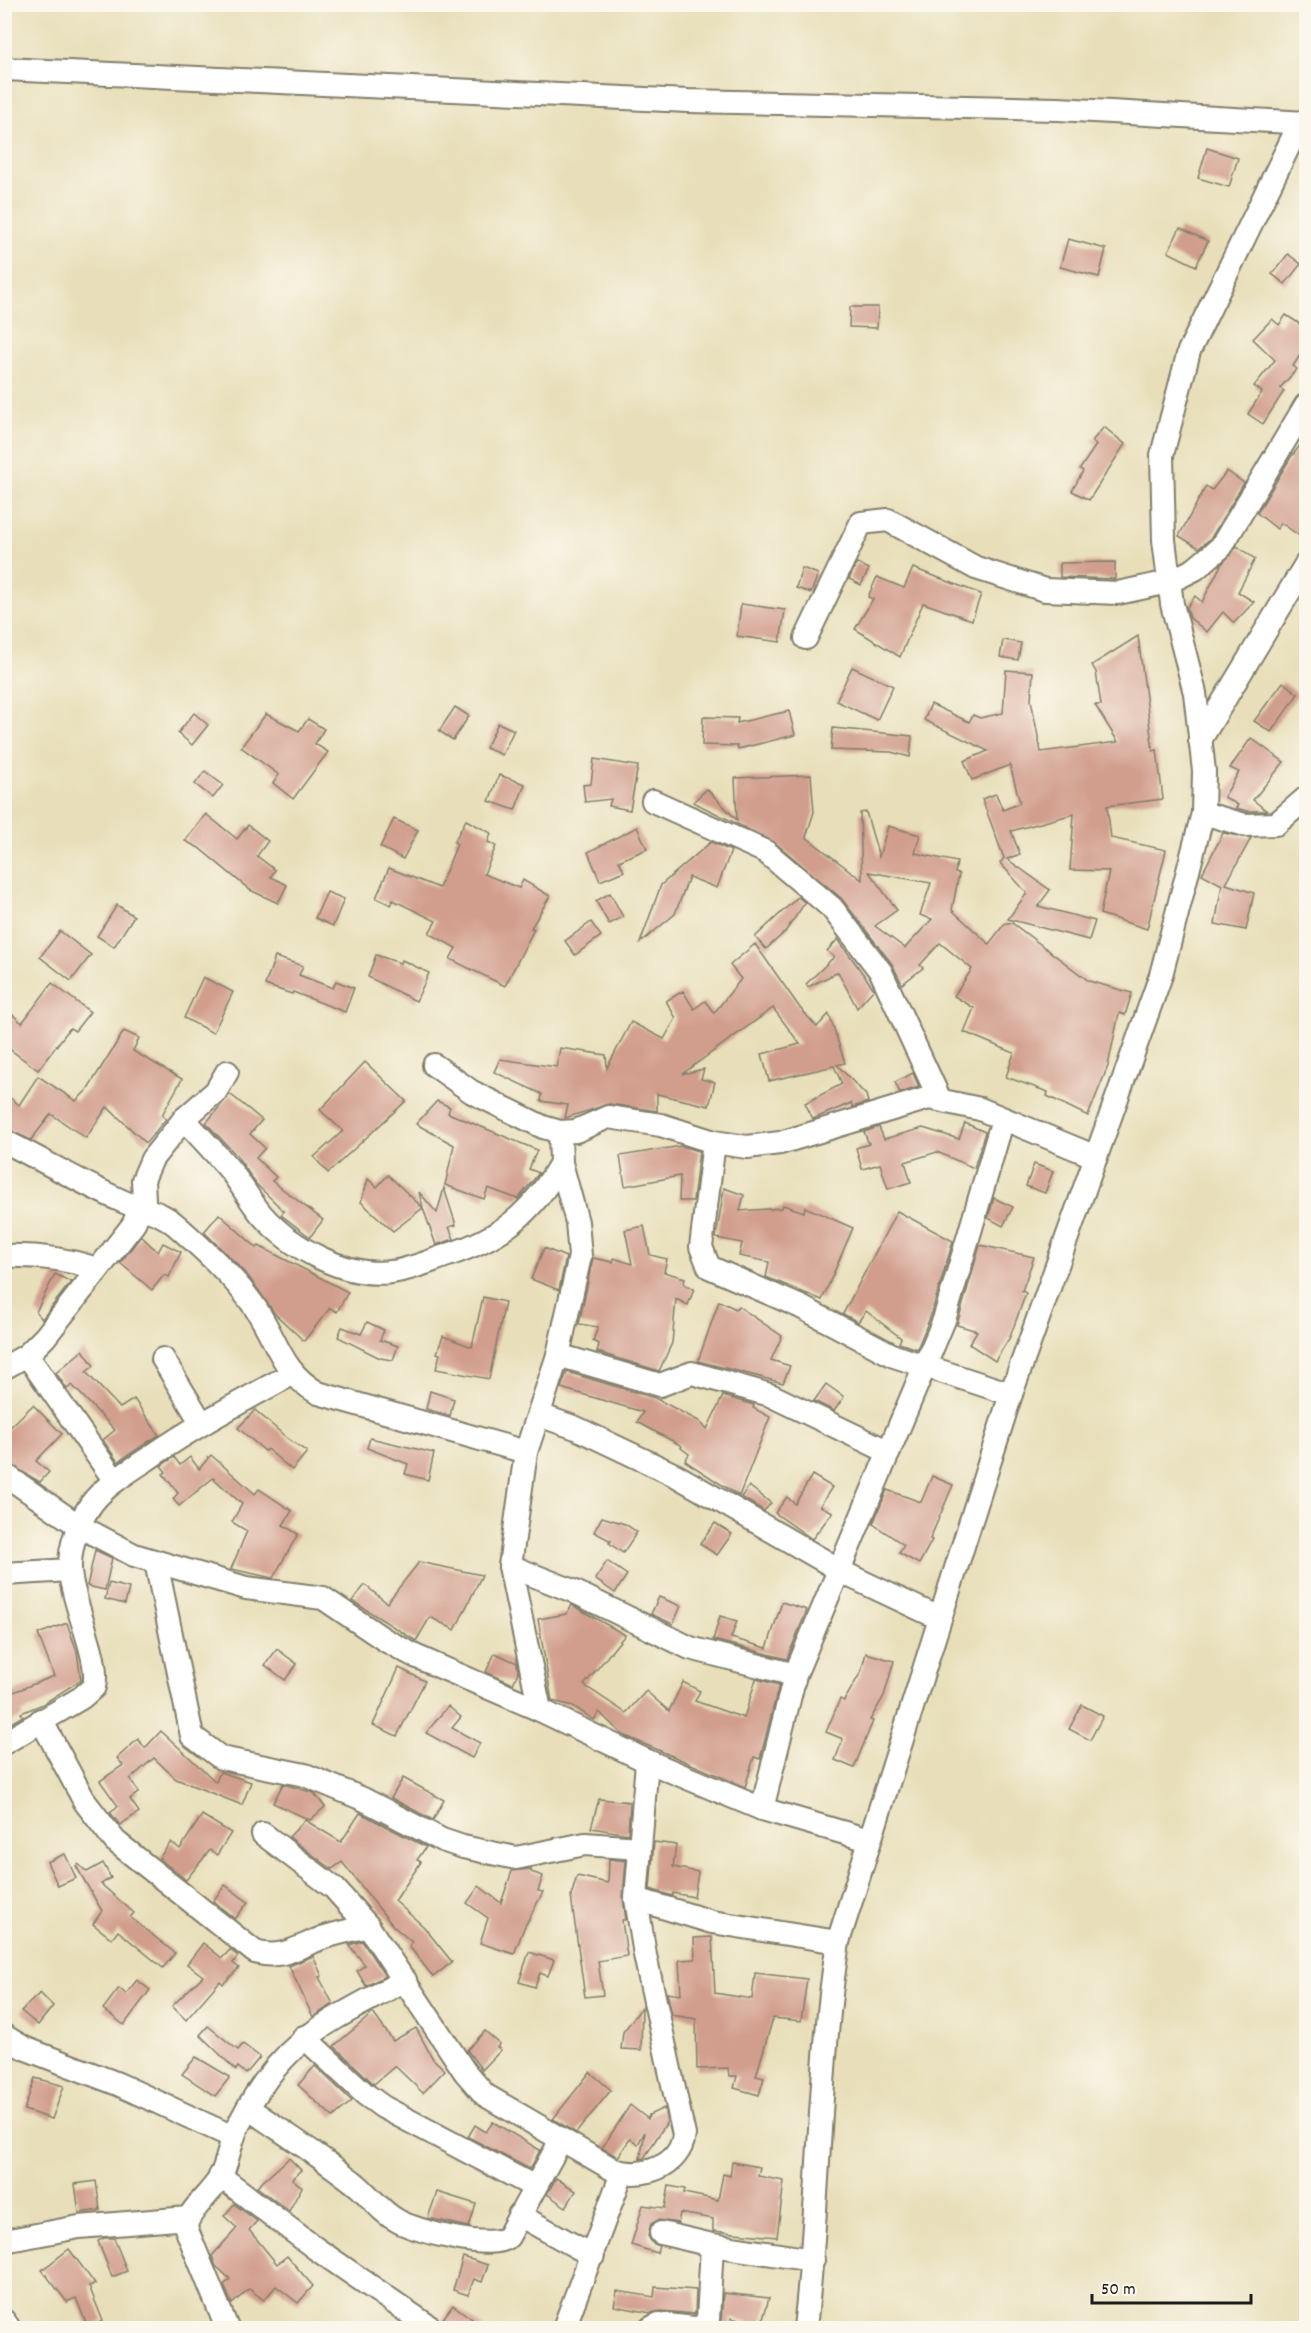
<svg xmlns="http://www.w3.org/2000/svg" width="1311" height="2333" font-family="Dekko,sans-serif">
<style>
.building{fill:#d19d8c;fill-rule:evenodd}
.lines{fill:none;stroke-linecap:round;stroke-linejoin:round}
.minor-casing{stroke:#827e6b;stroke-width:26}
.minor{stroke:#fff;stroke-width:22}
</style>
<rect width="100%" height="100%" fill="#fbf7ec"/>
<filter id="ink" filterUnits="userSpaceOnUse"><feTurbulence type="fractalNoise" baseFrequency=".0167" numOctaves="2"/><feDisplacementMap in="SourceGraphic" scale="12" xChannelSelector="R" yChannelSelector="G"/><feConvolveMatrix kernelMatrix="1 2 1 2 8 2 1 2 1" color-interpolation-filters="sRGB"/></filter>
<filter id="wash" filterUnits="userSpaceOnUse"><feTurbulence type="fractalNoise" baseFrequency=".008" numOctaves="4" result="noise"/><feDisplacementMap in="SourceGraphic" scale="24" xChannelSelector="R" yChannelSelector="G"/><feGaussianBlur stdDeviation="1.35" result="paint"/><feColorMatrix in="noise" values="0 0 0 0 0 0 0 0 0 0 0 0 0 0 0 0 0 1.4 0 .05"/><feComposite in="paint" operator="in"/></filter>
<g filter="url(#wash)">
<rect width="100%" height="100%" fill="#e8dfba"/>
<g id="blocks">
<g class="building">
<polygon points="1207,148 1238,158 1229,187 1198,178"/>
<polygon points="1180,228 1208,241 1196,266 1168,252"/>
<polygon points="1068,239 1106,249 1099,277 1060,267"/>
<polygon points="1288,254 1301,264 1285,284 1272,274"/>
<polygon points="850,307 878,307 877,328 849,327"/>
<polygon points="1286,315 1306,328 1306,346 1293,366 1297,369 1280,388 1284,391 1263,424 1248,414 1262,392 1254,386 1275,360 1253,339 1272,319 1279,325"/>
<polygon points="1104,427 1125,444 1089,500 1072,491 1083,471 1080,469 1096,445 1092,441"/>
<polygon points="1306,438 1306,540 1281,523 1277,529 1257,513 1291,457"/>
<polygon points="1227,471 1244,483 1211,538 1199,548 1179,536 1206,486 1212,490"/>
<polygon points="1237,546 1255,559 1238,592 1254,602 1234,623 1223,612 1207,632 1190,618 1187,607 1195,596 1202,602 1221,565"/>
<polygon points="1115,562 1115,579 1060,577 1060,563"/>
<polygon points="857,563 869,569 861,585 849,579"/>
<polygon points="802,568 818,574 811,593 796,588"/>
<polygon points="913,568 981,594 972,620 923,603 900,657 855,629 873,599 868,597 877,577 904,588"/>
<polygon points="741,604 785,610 780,642 737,636"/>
<polygon points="1138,636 1153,751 1157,750 1163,799 1107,806 1111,838 1166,850 1147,929 1100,914 1109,871 1070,870 1074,814 1011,831 1020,854 1007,859 1050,890 1038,906 1095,921 1089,940 1008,919 1027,893 1000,863 1004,858 982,799 996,794 1003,810 1020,803 1010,765 972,780 964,761 988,751 924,720 931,704 969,722 973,715 980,718 1003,713 1006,670 1033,672 1031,700 1041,752 1118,742 1095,705 1101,705 1096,672 1092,665"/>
<polygon points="1003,640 1021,643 1018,660 1000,657"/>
<polygon points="852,667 893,686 877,720 836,701"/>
<polygon points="1283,682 1298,694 1271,732 1254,721"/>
<polygon points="455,707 469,716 453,740 439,731"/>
<polygon points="789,711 795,735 738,749 737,746 702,745 703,717 738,718 737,723"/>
<polygon points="194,713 208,725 192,745 178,733"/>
<polygon points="266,714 299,731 308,719 324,729 315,744 328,752 293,799 273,783 279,775 241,747"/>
<polygon points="498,723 514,730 502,755 486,748"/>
<polygon points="833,728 912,736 910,757 891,752 831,750"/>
<polygon points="1251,738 1284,762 1253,800 1267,811 1247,811 1236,808 1238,805 1224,797 1239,772 1230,768"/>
<polygon points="594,759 638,766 630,810 609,806 611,799 585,802 583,785 591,784"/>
<polygon points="205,771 223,785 213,798 195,784"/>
<polygon points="499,775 525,784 515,810 489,801"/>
<path d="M811,775l3,37 -8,25 56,43 -2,-67 6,-1 13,45 9,-31 32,9 -5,18 42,9 -2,11 4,1 -7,36 37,34 16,-21h7l77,58 43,12 -7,22 -6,-2 -11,53 -20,50 -41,-20 1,-4 -42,-15 8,-24 -50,-21 10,-24 -20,-12 18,-27 -32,-26 -20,22 3,3 -21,16 -10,-20 -51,-66 -67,-56 -81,-40 14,-13 30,31 -2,-42zM869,872l62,11 -11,32 12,4 -27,29 -30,-22 22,-16z"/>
<polygon points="206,814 237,839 248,825 268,841 257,856 275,870 271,877 287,885 278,903 250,890 199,848 185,841"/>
<polygon points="394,819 418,830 403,859 380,847"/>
<polygon points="466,820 491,833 488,842 496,846 484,874 519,888 523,880 550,896 531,928 534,929 505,986 450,959 456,948 429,933 436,921 393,900 391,905 376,898 389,868 439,888 457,844 454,842"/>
<polygon points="637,827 647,849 619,861 624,871 600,881 588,852"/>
<polygon points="1223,833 1251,838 1226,884 1254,893 1246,930 1215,924 1222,885 1202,874"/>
<polygon points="711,842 731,851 717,888 689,877 675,914 640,943 661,885"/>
<polygon points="327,892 344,899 333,926 315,918"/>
<polygon points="610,893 623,917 609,924 596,901"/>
<polygon points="798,897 805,903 785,932 766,949 755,937"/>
<polygon points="117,905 134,916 114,947 97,936"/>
<polygon points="591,922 601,936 575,955 565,941"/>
<polygon points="60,931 91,955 71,981 40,957"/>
<polygon points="838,939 874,989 857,1008 838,972 808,987 806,984 834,957 827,951"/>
<polygon points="755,944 800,1008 817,1027 829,1014 845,1063 837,1065 866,1095 868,1102 853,1107 851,1103 813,1119 805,1103 842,1084 834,1066 769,1081 762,1054 800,1044 773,1008 682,1074 704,1069 701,1079 715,1082 709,1106 657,1094 657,1111 609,1104 565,1118 568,1105 541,1101 542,1094 494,1072 500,1059 557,1067 560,1048 606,1055 607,1068 631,1022 664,1039 676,1018 666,1001 683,991 694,1009 705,1001 714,1013 741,979 730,965"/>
<polygon points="376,955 400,963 402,960 429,973 416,1001 368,977"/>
<polygon points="275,957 303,966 299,975 333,988 336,981 354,988 345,1012 293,992 292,994 265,985"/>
<polygon points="203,977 233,992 213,1033 184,1018"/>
<polygon points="52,983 90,1012 75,1031 70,1028 38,1070 4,1045 4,1025 13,1015 22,1023"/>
<polygon points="124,1031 139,1038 133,1051 182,1079 162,1115 166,1119 146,1143 107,1107 86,1138 51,1114 31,1140 4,1128 4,1093 19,1105 38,1076 76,1101 87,1090"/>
<polygon points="365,1062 406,1101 328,1173 314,1157 343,1131 320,1110"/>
<polygon points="913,1073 919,1087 900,1093 895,1082"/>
<polygon points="230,1094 262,1120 250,1134 265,1148 256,1158 276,1177 272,1181 323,1220 310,1237 281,1215 284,1211 256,1184 237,1156 206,1123"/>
<polygon points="437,1101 450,1107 448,1113 537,1150 529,1169 539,1173 518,1199 488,1188 484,1199 445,1185 454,1145 416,1124"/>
<polygon points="965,1123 985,1132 974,1168 937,1152 905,1162 911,1182 888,1189 880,1164 862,1169 856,1148 869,1144 864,1132 879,1127 884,1139 923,1128 959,1139"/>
<polygon points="681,1146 699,1151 693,1201 679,1201 680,1176 625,1186 620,1156"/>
<polygon points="1034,1164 1053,1171 1045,1193 1026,1186"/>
<polygon points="388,1175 423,1208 419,1192 437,1213 444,1188 456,1225 449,1227 454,1239 436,1245 423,1208 393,1231 361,1202 368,1179 377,1187"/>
<polygon points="724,1188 744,1195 740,1211 782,1208 783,1205 804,1212 805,1207 853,1228 822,1300 766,1277 769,1262 739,1256 742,1243 716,1238"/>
<polygon points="994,1198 1013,1207 1003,1226 988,1218"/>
<polygon points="897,1211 953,1241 931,1315 917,1349 899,1343 901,1338 866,1311 858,1322 843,1314"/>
<polygon points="219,1214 257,1248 259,1246 348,1292 337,1312 330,1308 304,1341 275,1314 246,1273 204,1232"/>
<polygon points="644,1226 650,1255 667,1259 664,1272 685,1278 684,1284 694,1289 688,1305 676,1299 672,1343 659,1371 597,1352 599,1344 593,1341 598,1327 579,1324 593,1258 613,1262 614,1258 632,1264 625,1230"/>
<polygon points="141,1236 158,1252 163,1243 181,1252 169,1277 164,1275 152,1290 120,1263"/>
<polygon points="980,1245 1034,1257 1022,1291 1026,1293 1010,1337 995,1361 969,1344 977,1331 957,1325"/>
<polygon points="544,1248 566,1257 559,1290 531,1279"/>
<polygon points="55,1274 71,1282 42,1319 36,1312"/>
<polygon points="483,1297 505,1302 489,1379 436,1369 440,1354 437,1353 443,1336 472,1347"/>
<polygon points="719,1301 736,1309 738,1306 782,1336 771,1360 790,1366 783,1383 698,1361"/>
<polygon points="367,1322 384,1330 380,1340 398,1346 393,1360 380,1358 338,1337 342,1327 361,1334"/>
<polygon points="83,1350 94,1366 86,1372 120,1408 134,1399 159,1435 118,1462 103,1440 115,1430 72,1385 67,1389 56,1373"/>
<polygon points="567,1372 655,1398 699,1421 707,1429 723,1396 754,1405 753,1408 770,1417 739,1496 685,1461 689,1454 681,1448 682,1446 637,1422 643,1412 561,1388"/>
<polygon points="826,1384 844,1397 834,1411 814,1401"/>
<polygon points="430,1391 454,1399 450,1416 426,1409"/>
<polygon points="33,1405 62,1434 36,1461 49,1472 40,1482 4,1461 4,1433"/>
<polygon points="255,1410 287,1438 307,1452 292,1470 267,1449 265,1451 238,1428"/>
<polygon points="370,1438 434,1453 428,1480 405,1474 408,1464 367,1448"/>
<polygon points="211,1455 255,1494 259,1489 292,1511 283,1525 298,1534 273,1578 231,1569 247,1531 232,1522 242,1504 213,1478 179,1506 173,1499 178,1493 163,1474 166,1472 161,1466 174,1457 180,1465 190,1457 199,1469"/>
<polygon points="812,1475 832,1487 820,1506 833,1512 812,1539 775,1513 787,1497 795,1504"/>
<polygon points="932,1476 953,1485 930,1539 932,1540 919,1564 899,1553 904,1545 873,1524 887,1490 921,1502"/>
<polygon points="749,1486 771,1503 764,1511 741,1497"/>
<polygon points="602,1517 625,1524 637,1532 623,1553 609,1543 611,1541 594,1532"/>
<polygon points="715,1523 732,1534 717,1555 700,1544"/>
<polygon points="95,1550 112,1558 105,1590 87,1586"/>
<polygon points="607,1561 627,1575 615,1593 595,1579"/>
<polygon points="419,1562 482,1575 455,1630 430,1617 416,1641 352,1601 365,1585 387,1603"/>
<polygon points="109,1583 129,1588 125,1604 105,1599"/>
<polygon points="659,1597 681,1606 673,1624 651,1614"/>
<polygon points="782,1602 807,1610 787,1659 713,1640 720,1616 737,1621 731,1638 767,1648"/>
<polygon points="572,1605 625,1635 584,1685 626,1713 646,1691 669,1711 683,1682 700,1691 695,1701 744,1718 756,1679 779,1685 760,1759 754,1757 745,1787 623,1735 599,1712 594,1720 573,1706 552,1701 538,1619 566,1614"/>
<polygon points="67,1623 77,1652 81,1680 43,1704 21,1713 23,1716 4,1727 4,1679 11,1693 54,1676 38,1634"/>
<polygon points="277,1649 297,1664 285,1680 265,1665"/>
<polygon points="495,1653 517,1663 518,1672 513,1684 486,1672"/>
<polygon points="866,1653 894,1661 884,1696 870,1720 873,1721 854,1768 835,1760 843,1739 826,1732 840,1699 844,1701 861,1672"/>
<polygon points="399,1668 425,1681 397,1736 373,1725"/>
<polygon points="1082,1705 1103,1716 1090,1740 1069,1729"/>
<polygon points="448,1706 461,1717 452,1728 480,1743 472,1758 426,1733"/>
<polygon points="161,1731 216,1782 220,1772 251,1782 242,1805 176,1779 154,1758 130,1779 139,1792 130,1799 139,1812 120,1825 110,1812 118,1806 100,1781 123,1765 117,1758 138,1739 145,1748"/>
<polygon points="403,1778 444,1800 433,1820 391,1798"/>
<polygon points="283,1784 314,1793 325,1807 310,1820 273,1803"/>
<polygon points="599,1799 630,1802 628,1834 591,1828"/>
<polygon points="360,1813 426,1847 417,1860 421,1862 395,1901 424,1927 452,1962 433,1977 409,1946 412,1942 393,1926 342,1862 332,1869 289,1837 305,1820 341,1842"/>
<polygon points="202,1815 231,1833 217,1855 210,1850 186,1880 159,1858 171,1842 180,1849"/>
<polygon points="654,1842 676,1845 673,1867 698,1872 694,1897 673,1893 672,1896 650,1889"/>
<polygon points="65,1854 76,1878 58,1886 47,1862"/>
<polygon points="609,1859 626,1861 623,1898 626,1920 622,1920 627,1956 598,1961 603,1995 585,1997 571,1896 577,1876 608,1883"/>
<polygon points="103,1863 111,1878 101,1884 134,1913 130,1917 175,1953 163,1968 118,1931 112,1939 93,1924 102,1911 76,1866 78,1864 87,1872"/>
<polygon points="531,1869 531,1872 543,1876 538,1891 543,1892 524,1928 514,1954 480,1943 488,1918 467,1903 479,1886 501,1903 512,1871"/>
<polygon points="225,1885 248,1902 235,1919 213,1901"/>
<polygon points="712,1937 715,1993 752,1999 755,1973 807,1979 801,2021 773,2018 756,2076 764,2078 759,2095 734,2088 737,2076 729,2076 728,2068 697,2069 696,2019 672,2015 667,1993 681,1995 679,1960 695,1959 694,1938"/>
<polygon points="362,1941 385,1976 366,1986 357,1971 365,1965 349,1945"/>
<polygon points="203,1943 222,1958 230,1950 238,1956 233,1963 239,1968 223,1984 220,1981 186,2020 172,2006 203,1976 187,1964"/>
<polygon points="529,1952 554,1960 548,1976 540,1973 535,1987 519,1982"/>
<polygon points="313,1956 322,1976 319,1977 333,2004 313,2017 289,1966"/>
<polygon points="137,1980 150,1990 124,2025 103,2009 119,1988 126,1994"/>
<polygon points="40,1993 53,2006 38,2025 21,2011"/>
<polygon points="642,2007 641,2050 621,2049 623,2032"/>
<polygon points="373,2013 393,2041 416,2028 433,2059 445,2070 423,2093 395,2066 374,2084 334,2046"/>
<polygon points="208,2026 238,2050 243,2044 260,2057 246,2074 238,2067 236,2070 200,2035"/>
<polygon points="485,2031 500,2044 497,2047 501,2050 482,2070 467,2050"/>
<polygon points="196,2057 230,2077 215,2096 182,2074"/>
<polygon points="315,2066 352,2101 333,2117 298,2085"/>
<polygon points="590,2072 611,2090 576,2133 553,2119"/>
<polygon points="35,2078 64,2086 52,2119 24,2110"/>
<polygon points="630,2105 648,2119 649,2115 664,2108 667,2122 644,2158 640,2159 645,2132 638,2144 630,2139 618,2157 602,2148"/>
<polygon points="493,2122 540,2150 530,2169 468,2137 475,2125 486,2132"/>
<polygon points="289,2158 301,2170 292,2179 302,2187 289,2211 257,2187"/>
<polygon points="732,2162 760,2167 758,2176 784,2181 777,2237 713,2231 713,2219 680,2213 678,2223 658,2220 651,2224 648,2236 652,2243 659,2246 657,2253 631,2245 643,2205 665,2208 669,2186 685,2189 684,2193 718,2200 723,2174 730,2176"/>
<polygon points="556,2178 576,2191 566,2207 547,2194"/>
<polygon points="96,2181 100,2210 79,2213 75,2184"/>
<polygon points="437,2192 476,2204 469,2227 428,2218"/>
<polygon points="234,2204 257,2221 249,2230 277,2264 287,2256 313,2286 298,2303 276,2286 264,2300 249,2289 232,2304 224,2285 230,2279 216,2266 212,2256 237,2228 224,2216"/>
<polygon points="104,2238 114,2238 127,2271 112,2277 98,2241"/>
<polygon points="69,2249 95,2284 89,2286 103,2321 88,2328 76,2298 67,2302 42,2270"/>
<polygon points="463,2257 488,2265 482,2282 474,2279 468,2295 453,2290"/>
<polygon points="655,2287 696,2290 695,2314 661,2311 651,2313 614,2306 617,2291 654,2297"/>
<polygon points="723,2293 769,2298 761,2326 731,2318 730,2328 718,2328 721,2321"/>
<polygon points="453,2305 484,2328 444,2328 442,2320"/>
</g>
</g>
</g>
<g filter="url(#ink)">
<use href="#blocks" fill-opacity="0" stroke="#827e6b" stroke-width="1.5"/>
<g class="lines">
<g class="minor-casing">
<g id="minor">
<polyline points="4,69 688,101 1058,109 1306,123"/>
<polyline points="806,638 861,523 888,520 976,568 1045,590 1118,593 1169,582 1195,569 1221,547 1306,405"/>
<polyline points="1200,740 1306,564"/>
<polyline points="653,801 766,852 832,908 881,972 940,1100"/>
<polyline points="1203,813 1245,825 1276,824 1306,798"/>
<polyline points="434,1065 472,1092 543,1127 560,1132 576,1131 608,1117 661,1125 714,1142 747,1147 780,1143 929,1098 980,1109 1096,1157"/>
<path d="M184,1119c15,17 31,33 46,51 11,14 20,31 32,45 29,33 84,63 129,57 19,-2 39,-11 57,-17 55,-18 84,-42 113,-92"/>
<path d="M4,1141c40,20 78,42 118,60 19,9 37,9 54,24 26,23 56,50 76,78 25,34 27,68 66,90l208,59"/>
<polyline points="714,1142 701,1247 709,1267 801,1307 894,1356 1011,1394"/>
<path d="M4,1256c32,-1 63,3 94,13"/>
<polyline points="27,1355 115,1481"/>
<polyline points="558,1355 660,1385 692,1373 770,1395 889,1452"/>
<polyline points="163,1359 201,1422"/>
<polyline points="4,1368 27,1355 45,1337 133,1225 144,1200 143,1180 152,1159 184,1119 216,1091 227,1072"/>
<polyline points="539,1415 576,1428 677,1476 852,1577 939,1618"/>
<polyline points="4,1474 79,1526 134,1555 246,1588 323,1598 385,1640 415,1656 540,1710 647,1761 762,1809 869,1840"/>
<polyline points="156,1562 192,1736 221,1758 305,1775 363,1799 442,1840 463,1847 516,1858 585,1844 639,1848"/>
<polyline points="510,1566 573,1591 690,1648 795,1675"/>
<polyline points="4,1574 70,1570"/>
<polyline points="540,1710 510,1566 526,1452 558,1355 580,1256 577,1222 561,1163 560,1132"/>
<path d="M41,1720l44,82 30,39 140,111c26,8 43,-5 67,-14 15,-5 30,-8 46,-12"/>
<path d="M4,1743l77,-45 13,-11c7,-29 -22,-83 -24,-116 -1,-24 8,-49 22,-68 14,-18 36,-31 54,-43 47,-33 96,-59 146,-86"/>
<polyline points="762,1809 795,1675 944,1320 1003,1119"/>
<path d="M263,1834l71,54 34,38 97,146 20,23 129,75c28,9 66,-3 70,-35l-39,-180 -9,-56 11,-138"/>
<polyline points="636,1899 712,1922 838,1942"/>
<polyline points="4,2036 24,2048 118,2084 233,2137"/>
<polyline points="304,2037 365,2094 383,2107 535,2187"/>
<path d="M248,2108c36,25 74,49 109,77 14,12 24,27 41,36 17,10 96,30 110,16l53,-97"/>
<polyline points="220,2176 315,2248 431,2328"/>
<polyline points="519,2215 593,2256"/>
<polyline points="661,2233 712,2245 813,2260"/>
<polyline points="4,2241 79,2227 188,2218"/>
<polyline points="4,2321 9,2328"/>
<path d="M227,2328l-41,-100c0,-16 27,-36 35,-52 8,-17 9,-36 18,-52 44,-86 86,-100 166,-144"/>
<polyline points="564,2328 622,2173"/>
<polyline points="651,2328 659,2324 694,2328"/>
<polyline points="700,2328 708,2320 712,2245"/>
<path d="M805,2328c15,-128 13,-258 33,-386l173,-548 150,-419 42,-162 1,-42 -9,-78 -23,-89 -8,-64 -2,-85 27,-104 111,-228"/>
</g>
</g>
<use href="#minor" class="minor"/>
</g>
</g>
<rect width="1311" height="2333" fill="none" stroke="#fbf7ec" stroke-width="24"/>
<path d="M1092 2294v9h159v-9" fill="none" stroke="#1c1c1c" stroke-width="3"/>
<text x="1101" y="2294" font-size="18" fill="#1c1c1c" stroke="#fbf7ec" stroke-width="4.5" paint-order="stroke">50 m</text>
</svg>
